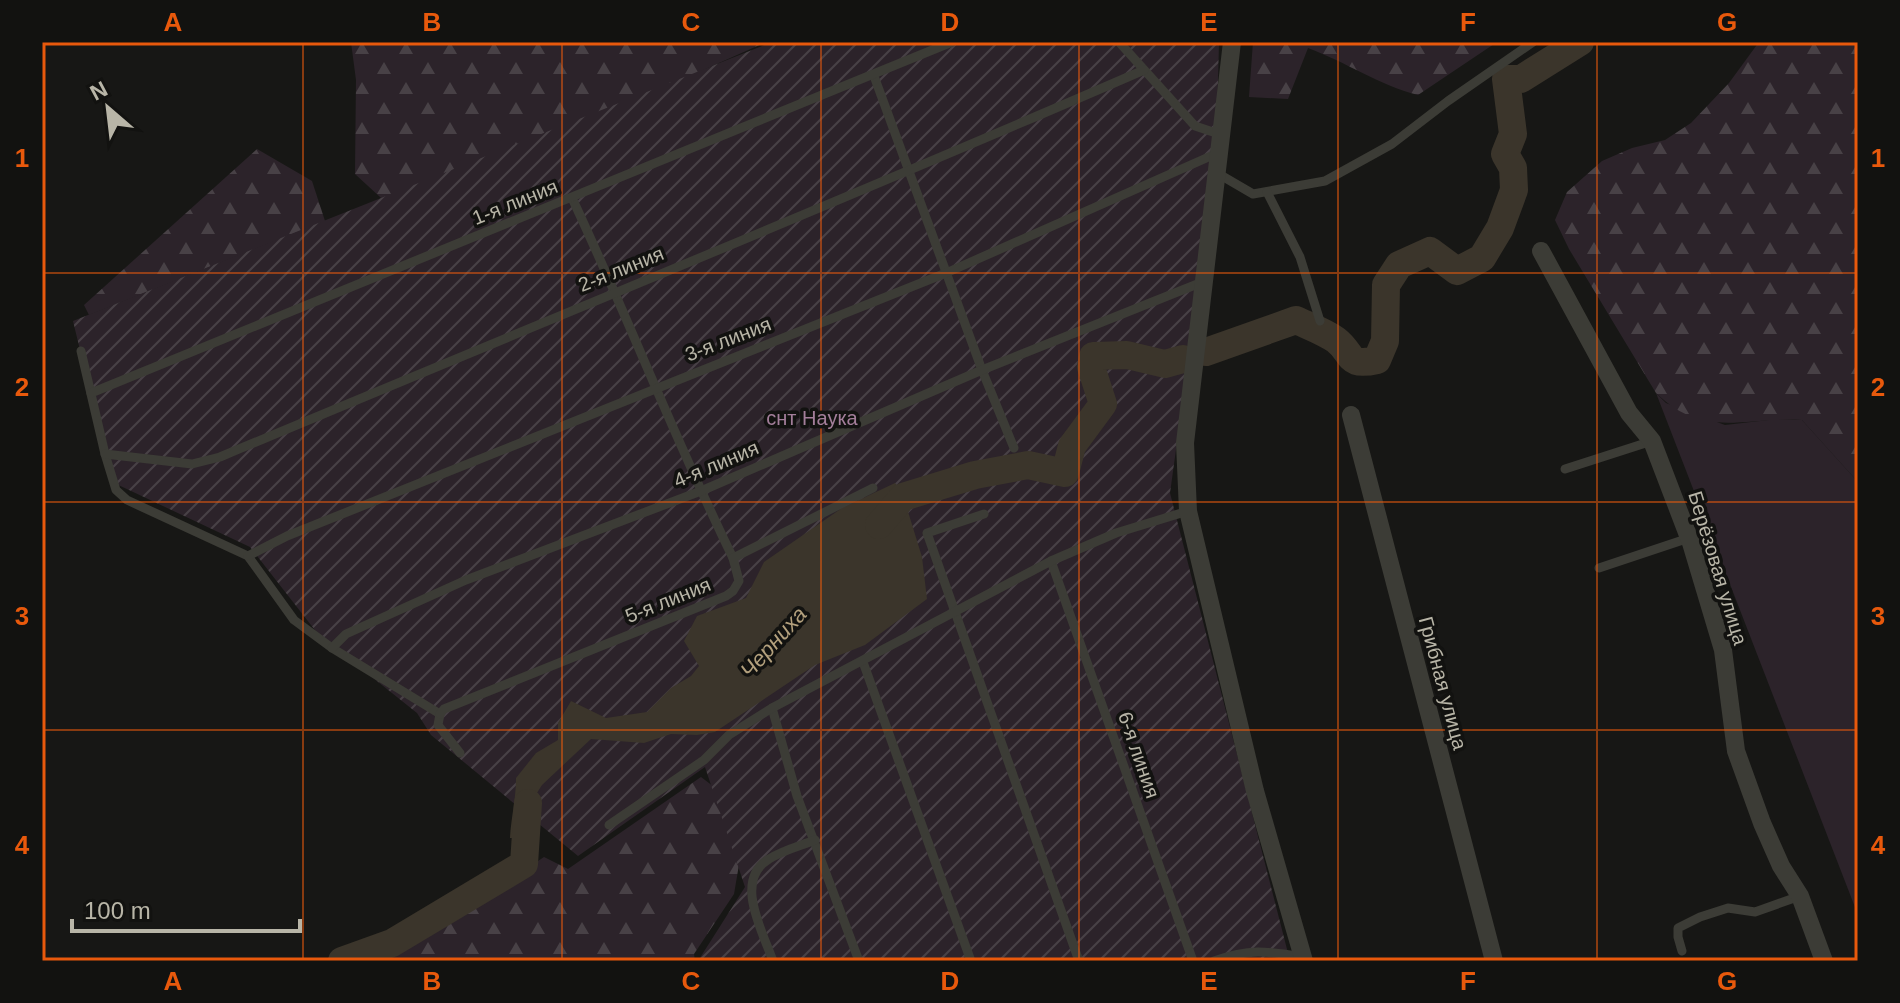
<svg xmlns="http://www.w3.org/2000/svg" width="1900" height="1003" font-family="Helvetica,sans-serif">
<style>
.grass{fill:#2c232a}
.forest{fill:url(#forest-firs)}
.garden{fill:url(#garden-furrows)}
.water{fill:#3b352b}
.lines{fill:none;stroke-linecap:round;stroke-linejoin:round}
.river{stroke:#3b352b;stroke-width:28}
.lane{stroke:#3c3c36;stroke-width:9}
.street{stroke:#3c3c36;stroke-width:18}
.grid{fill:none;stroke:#e8590c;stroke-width:2;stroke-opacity:0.55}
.labels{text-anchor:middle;stroke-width:7;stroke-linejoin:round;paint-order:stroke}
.street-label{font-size:20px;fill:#b8b5a7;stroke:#121210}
.park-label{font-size:20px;fill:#a37e9a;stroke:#121210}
.water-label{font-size:22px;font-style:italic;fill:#b3a07d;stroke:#121210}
.neatline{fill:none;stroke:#e8590c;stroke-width:3}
.grid-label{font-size:26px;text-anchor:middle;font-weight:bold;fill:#e8590c}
</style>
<defs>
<pattern id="forest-firs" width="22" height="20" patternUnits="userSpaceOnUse" patternTransform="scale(2)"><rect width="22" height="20" fill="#2c232a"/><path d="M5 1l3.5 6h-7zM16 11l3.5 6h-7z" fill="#484146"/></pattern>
<pattern id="garden-furrows" width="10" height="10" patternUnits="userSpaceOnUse" patternTransform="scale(2)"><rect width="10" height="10" fill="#2c232a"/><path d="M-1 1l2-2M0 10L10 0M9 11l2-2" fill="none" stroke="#484146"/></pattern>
</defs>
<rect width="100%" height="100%" fill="#171715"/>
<polygon class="grass" points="1656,393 1666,403 1725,425 1777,419 1802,420 1858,482 1858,915"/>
<g class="forest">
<polygon points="351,42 766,42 392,208 355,174 356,80"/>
<path d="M1253,42h244l-79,53c-39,-10 -72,-33 -110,-47l-20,51 -39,-2z"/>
<path d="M1759,42h99v440l-56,-62c-59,-4 -97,20 -146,-27l-87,-144 -14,-29 12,-28 35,-31 30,-13 33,-8 26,-17 38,-40z"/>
<polygon points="257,149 312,181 325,221 89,315 84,305"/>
<polygon points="701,777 722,793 744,835 734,894 694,954 695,961 364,961 419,941 544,857 568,869"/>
</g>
<polygon class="garden" points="772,42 1219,42 1216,160 1170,493 1290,961 698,961 745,887 705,767 578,856 431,735 417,713 318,634 250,547 112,482 73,321"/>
<path class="water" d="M895,483l7,9 20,65 5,42 -62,46 -50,20 -100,67 -18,3 -26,-1 -27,9 -53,-4 -49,46 -7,11 -10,42h-15c1,-20 6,-39 6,-60l20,-25 22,-13v-17l13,-22 35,17 41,-6 24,-24 20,-12 8,-10 -15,-25 13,-25 49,-18 18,-36 78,-54z"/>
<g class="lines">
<g class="river">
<path d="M1206,352l90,-32c13,6 29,12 40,20 18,14 10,27 41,20l8,-19 1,-56 13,-20 31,-14 27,20 25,-13 18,-30 14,-38 -1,-22 -8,-14 8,-20 -7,-55h15l59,-37"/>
<polyline points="879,525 903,497 975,475 1028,465 1065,473 1072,446 1103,404 1091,367 1093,356 1127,355 1165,364 1183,359"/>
<polyline points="342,961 392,943 524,864 528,803"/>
</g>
<g class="lane">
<polyline points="1119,42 1195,126 1222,135"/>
<polyline points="874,76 982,370 1014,448"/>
<polyline points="1217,173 1253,194 1325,181 1392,144 1448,101 1533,42"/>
<polyline points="1267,192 1300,257 1320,321"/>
<path d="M572,198c56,119 103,242 161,360"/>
<polyline points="81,351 105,454 116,490 127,500 248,556 294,620 332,648 440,714 438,725 460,753"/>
<polyline points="91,393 952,42"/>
<path d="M105,454l87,10 28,-7c308,-129 618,-254 924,-387"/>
<polyline points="1565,469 1652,441"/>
<polyline points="984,514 927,533 1079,961"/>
<polyline points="248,556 287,536 946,273 1220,152"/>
<polyline points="1051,561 1193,961"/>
<polyline points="1599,568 1689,538"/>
<polyline points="332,648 346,634 466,580 701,491 982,370 1205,281"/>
<polyline points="863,662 971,961"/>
<polyline points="772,708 797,796 859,961"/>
<polyline points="440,714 444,709 726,596 733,591 739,581 733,558 873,488"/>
<polyline points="609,825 704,760 729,735 772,708 1051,561 1116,533 1188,511"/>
<polyline points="1682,951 1678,937 1678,928 1700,917 1728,908 1755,912 1800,896"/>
<path d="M773,961c-10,-29 -40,-81 -4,-102 14,-9 31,-13 46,-19"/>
<path d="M1214,961c36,-13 52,-10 89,-4"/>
</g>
<g class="street">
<polyline points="1232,42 1185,443 1188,511 1255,791 1304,961"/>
<polyline points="1541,251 1629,413 1652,441 1691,543 1723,650 1736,751 1762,823 1781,866 1800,896 1824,961"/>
<polyline points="1351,415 1494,961"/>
</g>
</g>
<path class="grid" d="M303,42v919M562,42v919M821,42v919M1079,42v919M1338,42v919M1597,42v919M42,273h1816M42,502h1816M42,730h1816"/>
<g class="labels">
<g class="street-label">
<text transform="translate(515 202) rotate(-22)" y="7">1-я линия</text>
<text transform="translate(621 269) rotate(-22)" y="7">2-я линия</text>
<text transform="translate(728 339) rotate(-21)" y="7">3-я линия</text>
<text transform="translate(716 464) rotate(-23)" y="7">4-я линия</text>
<text transform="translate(1718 568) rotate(73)" y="7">Берёзовая улица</text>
<text transform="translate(668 600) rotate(-22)" y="7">5-я линия</text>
<text transform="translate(1443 683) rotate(75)" y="7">Грибная улица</text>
<text transform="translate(1139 755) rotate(71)" y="7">6-я линия</text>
</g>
<g class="park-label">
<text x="812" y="425">снт Наука</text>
</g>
<g class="water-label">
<text transform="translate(773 642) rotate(-48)" y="8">Черниха</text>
</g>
</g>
<rect width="1900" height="1003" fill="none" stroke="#121210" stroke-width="88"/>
<g transform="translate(108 108) rotate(332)" stroke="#121210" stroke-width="6" paint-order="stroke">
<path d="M0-6L14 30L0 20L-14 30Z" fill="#b8b5a7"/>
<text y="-12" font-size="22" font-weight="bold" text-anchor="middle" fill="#b8b5a7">N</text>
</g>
<path d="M72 919v12h228v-12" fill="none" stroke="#b8b5a7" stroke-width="4"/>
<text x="84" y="919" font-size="24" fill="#b8b5a7" stroke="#121210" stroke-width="6" paint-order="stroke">100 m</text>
<rect x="44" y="44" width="1812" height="915" class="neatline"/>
<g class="grid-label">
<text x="173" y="31">A</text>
<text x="432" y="31">B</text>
<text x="691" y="31">C</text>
<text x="950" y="31">D</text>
<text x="1209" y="31">E</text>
<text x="1468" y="31">F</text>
<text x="1727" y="31">G</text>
<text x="22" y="167">1</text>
<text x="1878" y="167">1</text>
<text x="22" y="396">2</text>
<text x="1878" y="396">2</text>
<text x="22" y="625">3</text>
<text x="1878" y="625">3</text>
<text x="22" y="854">4</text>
<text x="1878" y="854">4</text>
<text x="173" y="990">A</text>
<text x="432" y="990">B</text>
<text x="691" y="990">C</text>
<text x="950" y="990">D</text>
<text x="1209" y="990">E</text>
<text x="1468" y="990">F</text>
<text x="1727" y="990">G</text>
</g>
</svg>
